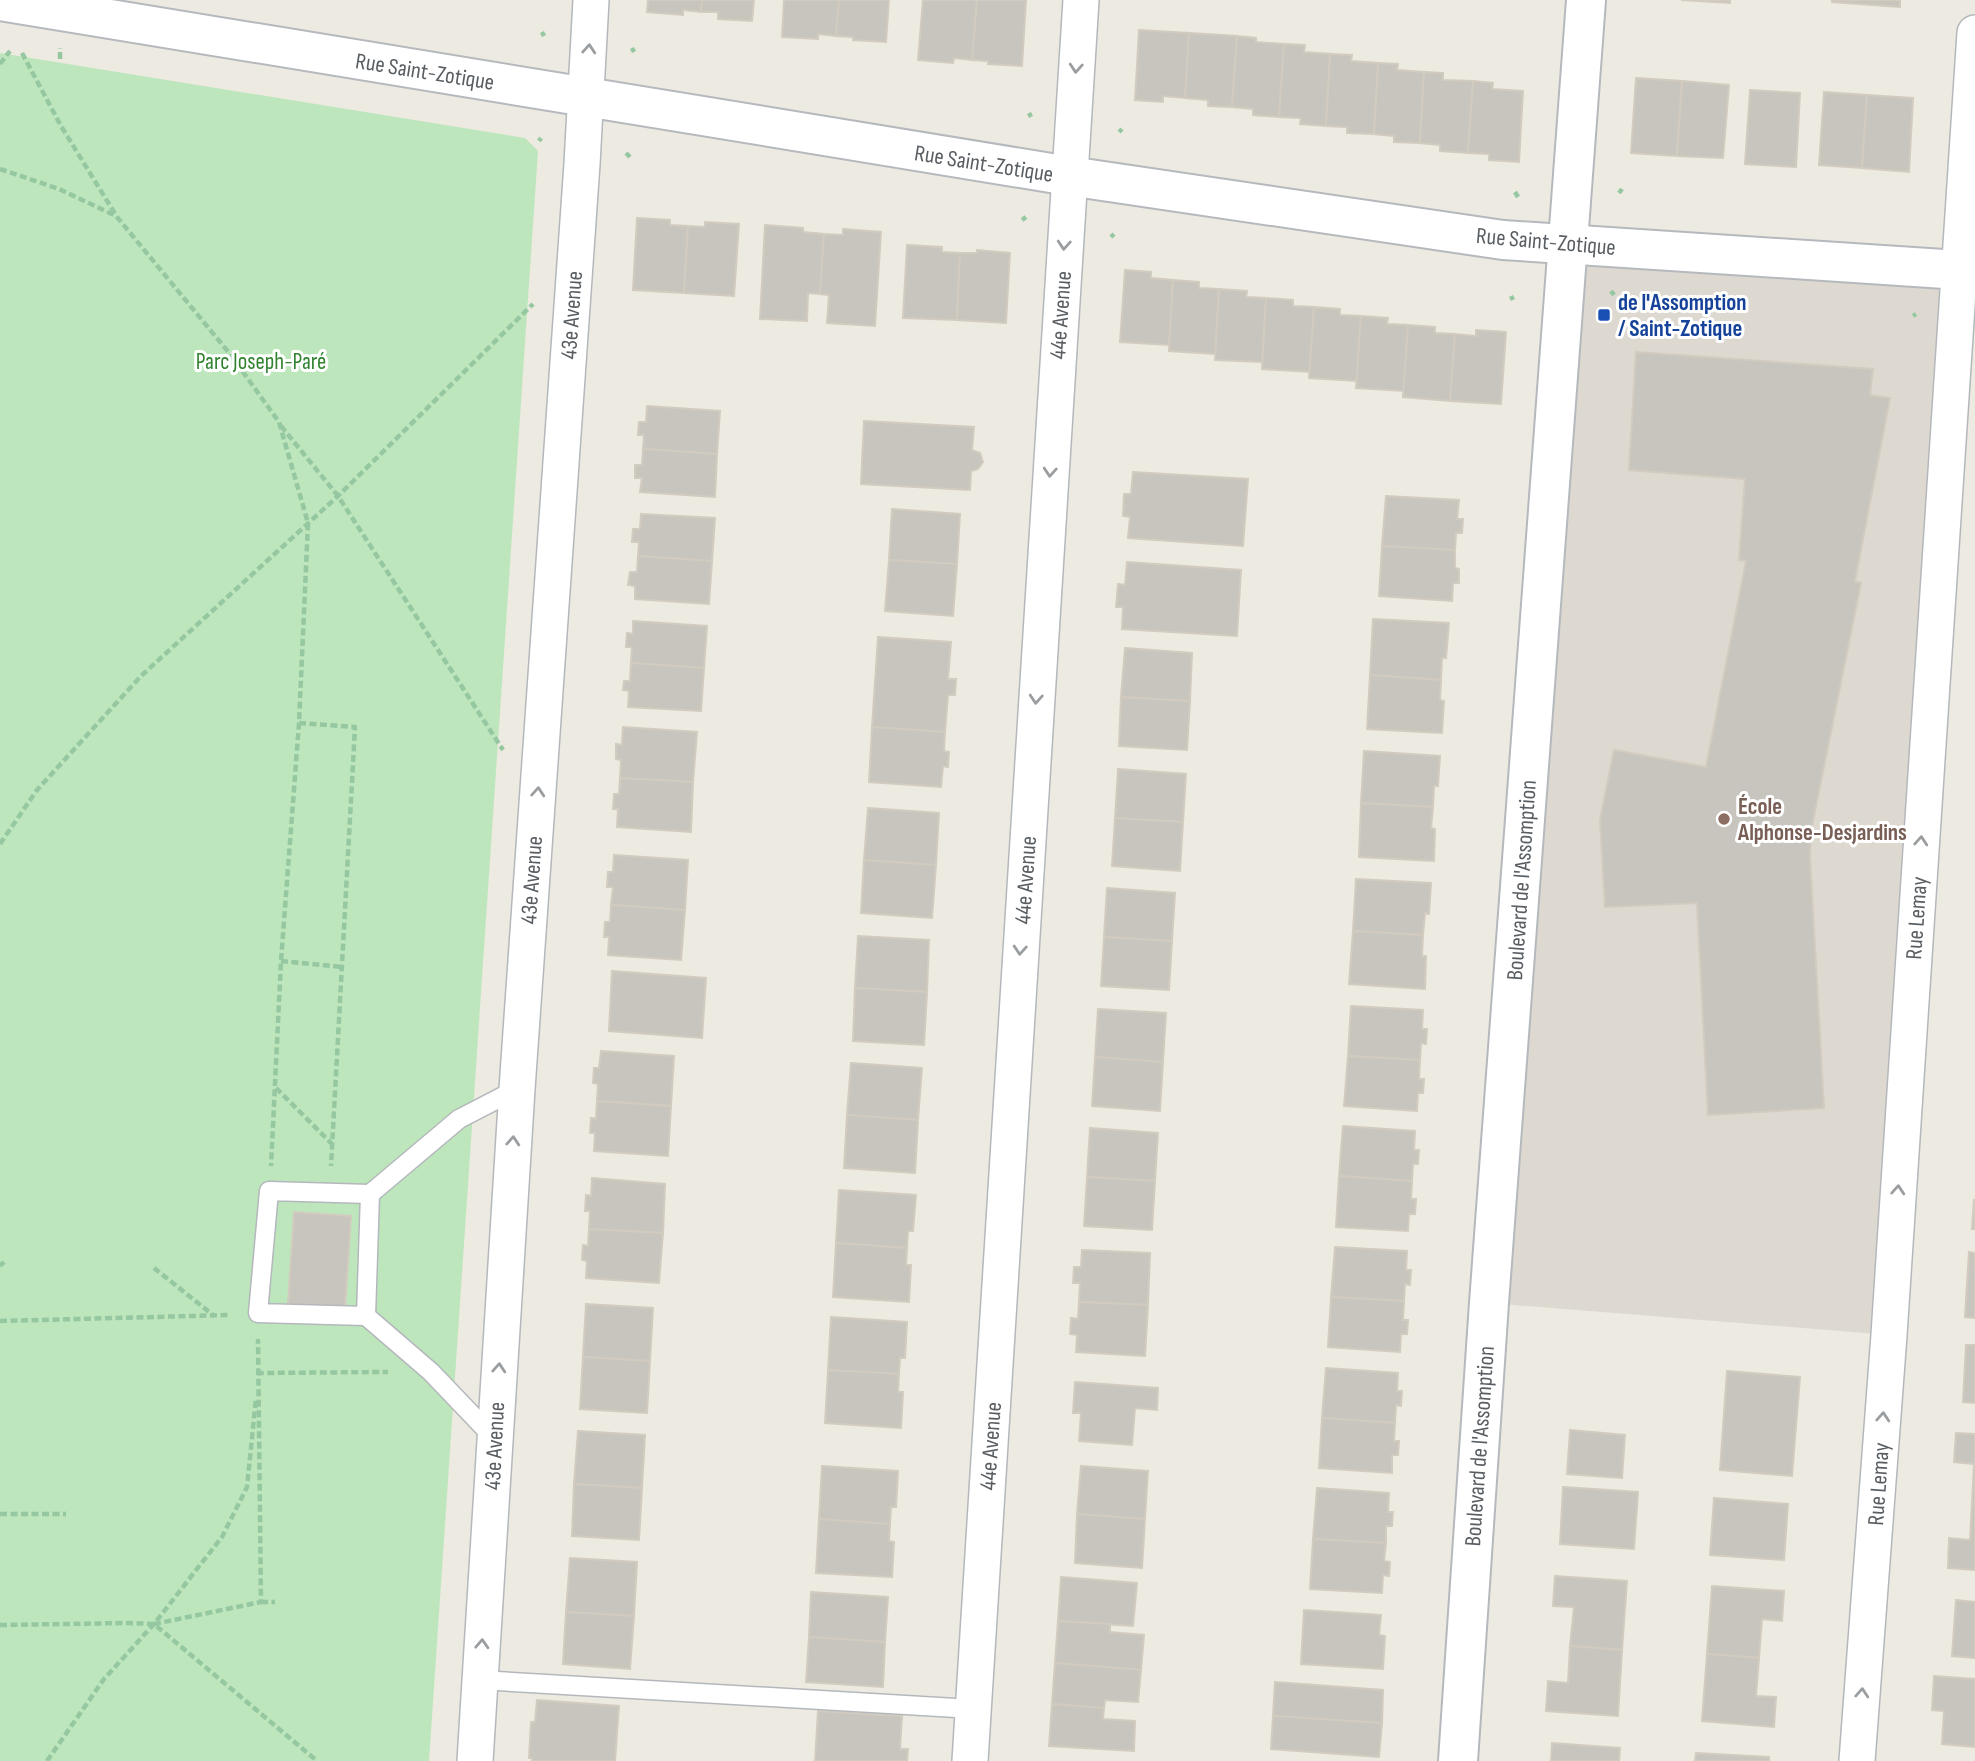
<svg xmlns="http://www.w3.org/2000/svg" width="1975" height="1761" font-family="'Sofia Sans Condensed',sans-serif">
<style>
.education{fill:#ddd9d0}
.green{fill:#bee6bc}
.building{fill:#c8c4be;stroke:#d2cbbf;stroke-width:2}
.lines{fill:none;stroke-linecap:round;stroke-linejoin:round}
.lane-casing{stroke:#b4b8bc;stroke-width:21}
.street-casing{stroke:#b4b8bc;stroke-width:38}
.secondary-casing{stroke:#b5b9be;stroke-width:42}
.path{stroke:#95c7a1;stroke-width:4.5;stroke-dasharray:7 3.5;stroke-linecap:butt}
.lane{stroke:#fff;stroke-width:18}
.street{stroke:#fff;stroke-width:35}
.secondary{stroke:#fff;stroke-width:38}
.oneway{stroke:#9b9ea1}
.transit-dot{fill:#1a4fb4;stroke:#fff;stroke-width:2.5}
.education-dot{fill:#8d6e63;stroke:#fff;stroke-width:2.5}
.labels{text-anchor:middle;stroke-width:6;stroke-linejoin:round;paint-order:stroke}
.street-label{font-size:23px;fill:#595e63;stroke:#fff}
.transit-label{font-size:23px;font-weight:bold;fill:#164399;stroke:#fff;text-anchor:start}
.park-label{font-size:23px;fill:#318330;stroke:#fff}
.education-label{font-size:23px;font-weight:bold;fill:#785e54;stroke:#fff;text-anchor:start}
</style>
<rect width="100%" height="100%" fill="#edeae1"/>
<polygon class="education" points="1569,244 1959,269 1889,1335 1489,1303"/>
<polygon class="green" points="0,53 525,138 538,151 429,1761 0,1761"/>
<g class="building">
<polygon points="648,0 702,0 701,12 683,10 683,15 647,12"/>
<polygon points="702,0 754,0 752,21 718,19 718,12 701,12"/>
<polygon points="784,0 839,0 836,36 818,34 818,39 782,37"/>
<polygon points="839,0 889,0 886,42 853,40 853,37 836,36"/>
<polygon points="923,0 977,0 972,60 954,58 953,63 918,60"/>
<polygon points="977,0 1026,0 1022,66 988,64 988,61 972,60"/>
<polygon points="1681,0 1730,0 1730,3"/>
<polygon points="1832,0 1900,0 1900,7 1832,2"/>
<polygon points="1139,30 1189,33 1185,98 1163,96 1163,102 1135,100"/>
<polygon points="1189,33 1237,36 1232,107 1208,106 1208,100 1185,98"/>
<polygon points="1237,36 1256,38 1256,42 1284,44 1279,117 1253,115 1253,109 1232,107"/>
<polygon points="1284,44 1305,45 1304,52 1330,54 1326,126 1300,124 1301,118 1279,117"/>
<polygon points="1330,54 1352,55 1351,61 1378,63 1374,134 1347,133 1347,127 1326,126"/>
<polygon points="1378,63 1398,64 1397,70 1424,72 1420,143 1394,142 1394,136 1374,134"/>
<polygon points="1424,72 1443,73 1443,80 1473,81 1468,153 1440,151 1440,145 1420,143"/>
<polygon points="1636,78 1682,81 1677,156 1631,153"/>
<polygon points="1473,81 1493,83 1492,89 1523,91 1519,162 1489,160 1489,154 1468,153"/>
<polygon points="1682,81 1729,85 1723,158 1677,156"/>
<polygon points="1750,90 1800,93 1796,167 1745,164"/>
<polygon points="1824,92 1867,95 1862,168 1819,165"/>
<polygon points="1867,95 1913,98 1909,172 1862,168"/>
<polygon points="637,218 670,220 670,225 688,226 684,293 633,290"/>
<polygon points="705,222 739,224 734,296 684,293 688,226 705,227"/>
<polygon points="765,225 803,228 803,232 824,234 820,294 808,293 807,321 760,319"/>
<polygon points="843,229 881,232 875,326 827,323 829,295 820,294 824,234 843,235"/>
<polygon points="907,245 942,247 942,252 960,253 957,320 903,318"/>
<polygon points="977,250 1010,253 1006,323 957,320 960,253 977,253"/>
<polygon points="1125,270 1151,272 1151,278 1173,280 1169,345 1120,342"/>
<polygon points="1173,280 1199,282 1199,288 1219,289 1215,354 1169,351"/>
<polygon points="1219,289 1247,291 1246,297 1266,298 1262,362 1215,360"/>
<polygon points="1266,298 1293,300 1293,306 1314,307 1310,372 1262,369"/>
<polygon points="1314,307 1340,309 1340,315 1361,316 1357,381 1309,378"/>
<polygon points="1361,316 1388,318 1387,324 1408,325 1404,391 1356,388"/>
<polygon points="1408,325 1435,327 1435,333 1455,334 1450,401 1403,397"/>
<polygon points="1476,330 1506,332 1501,404 1450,401 1455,334 1476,336"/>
<polygon points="1636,352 1873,369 1870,395 1890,398 1855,581 1861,583 1811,831 1810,857 1824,1108 1708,1115 1697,903 1605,907 1600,820 1614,750 1706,767 1746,561 1739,560 1745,479 1629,470"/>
<polygon points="647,406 720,411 717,454 643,449 644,435 638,435 639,422 646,422"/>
<polygon points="864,421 974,427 972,450 980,453 983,462 978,469 971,471 970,490 861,484"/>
<polygon points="643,449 717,454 715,497 640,492 642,478 635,478 635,465 642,465"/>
<polygon points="1133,472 1248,479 1243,546 1128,538 1130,517 1123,516 1124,494 1131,494"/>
<polygon points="1386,496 1459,500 1457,519 1463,519 1462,533 1456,533 1455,550 1382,546"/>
<polygon points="892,509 960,514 957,564 889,560"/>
<polygon points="641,514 715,518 712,561 638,556 639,542 632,542 633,529 640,529"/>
<polygon points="1382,546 1455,550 1455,568 1459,569 1459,583 1453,583 1452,601 1379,596"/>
<polygon points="638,556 712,561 709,604 635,599 635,586 628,585 630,572 637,572"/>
<polygon points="889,560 957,564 953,616 885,611"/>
<polygon points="1127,562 1241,570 1237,636 1122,629 1123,607 1116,607 1118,584 1125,585"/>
<polygon points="1373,619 1449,623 1446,658 1442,658 1441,680 1370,675"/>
<polygon points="633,621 707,626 704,668 631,663 632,647 626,647 627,633 633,634"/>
<polygon points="878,637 951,642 948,679 956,679 955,695 948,695 945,732 872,727"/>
<polygon points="1125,648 1192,653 1190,701 1121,697"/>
<polygon points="631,663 704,668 701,711 628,707 629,691 623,690 624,681 630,681"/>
<polygon points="1370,675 1441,680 1440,700 1444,701 1442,733 1367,729"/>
<polygon points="1121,697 1190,701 1187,750 1119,746"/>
<polygon points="623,727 697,732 693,782 620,778 621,760 616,759 616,744 622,745"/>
<polygon points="872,727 945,732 944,751 949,752 948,767 943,766 941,787 869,782"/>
<polygon points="1364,751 1440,756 1438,786 1434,786 1433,807 1361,803"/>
<polygon points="1118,769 1186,774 1183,822 1115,818"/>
<polygon points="620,778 693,782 691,832 617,827 618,809 613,809 614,794 619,794"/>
<polygon points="1361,803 1433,807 1431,828 1435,829 1434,861 1359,857"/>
<polygon points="868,808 939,813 936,865 864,860"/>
<polygon points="1115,818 1183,822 1180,871 1112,866"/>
<polygon points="614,855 688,860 685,910 611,905 613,887 607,887 608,872 613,872"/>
<polygon points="864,860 936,865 932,918 861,913"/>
<polygon points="1356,879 1431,883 1429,914 1425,913 1423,935 1353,931"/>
<polygon points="1107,888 1175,893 1172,941 1104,937"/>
<polygon points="611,905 685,910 681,960 608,955 609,937 604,937 605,922 610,922"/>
<polygon points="1353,931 1423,935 1422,956 1426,956 1425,989 1349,984"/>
<polygon points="858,936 929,940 927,992 855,988"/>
<polygon points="1104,937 1172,941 1169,990 1101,986"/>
<polygon points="612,971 706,978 702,1038 609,1031"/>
<polygon points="855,988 927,992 924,1045 853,1041"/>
<polygon points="1351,1006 1423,1010 1422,1029 1427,1029 1426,1044 1421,1043 1420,1060 1348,1056"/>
<polygon points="1098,1009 1166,1013 1163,1062 1095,1057"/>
<polygon points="601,1051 674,1056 671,1106 597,1101 598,1084 593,1083 594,1068 599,1068"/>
<polygon points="1348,1056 1420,1060 1419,1079 1424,1079 1423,1093 1418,1093 1417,1111 1344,1106"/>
<polygon points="1095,1057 1163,1062 1160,1111 1092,1106"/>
<polygon points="851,1063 922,1068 918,1120 847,1115"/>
<polygon points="597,1101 671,1106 668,1156 594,1151 595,1133 590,1133 591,1118 596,1119"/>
<polygon points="847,1115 918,1120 915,1173 844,1168"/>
<polygon points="1343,1126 1415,1131 1414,1150 1419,1150 1418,1164 1413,1164 1412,1181 1339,1176"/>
<polygon points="1090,1128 1158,1133 1155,1181 1087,1177"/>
<polygon points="1339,1176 1412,1181 1411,1199 1416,1199 1415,1214 1409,1214 1408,1231 1336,1227"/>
<polygon points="1087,1177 1155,1181 1152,1230 1084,1226"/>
<polygon points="592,1178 665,1184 663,1233 589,1229 590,1211 585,1211 586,1195 591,1196"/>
<polygon points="839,1190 916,1195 913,1231 908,1231 907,1248 836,1243"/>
<polygon points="1974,1200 1975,1200 1975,1229 1972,1229"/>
<polygon points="294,1212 351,1216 345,1308 288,1304"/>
<polygon points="589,1229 663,1233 659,1283 586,1278 587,1261 582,1260 583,1245 588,1246"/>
<polygon points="836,1243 907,1248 906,1265 911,1265 909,1302 833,1297"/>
<polygon points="1335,1247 1407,1251 1406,1270 1411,1270 1410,1285 1405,1284 1404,1301 1331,1297"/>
<polygon points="1082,1250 1150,1253 1148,1305 1079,1302 1080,1283 1073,1283 1074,1267 1081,1267"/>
<polygon points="1969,1252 1975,1253 1975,1318 1965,1317"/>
<polygon points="1331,1297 1404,1301 1403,1320 1408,1320 1407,1334 1401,1334 1400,1352 1328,1347"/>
<polygon points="1079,1302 1148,1305 1145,1356 1076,1352 1077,1335 1070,1334 1071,1318 1078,1319"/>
<polygon points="586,1304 653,1308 650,1361 583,1357"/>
<polygon points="831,1317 907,1322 905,1358 900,1358 899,1374 828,1370"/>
<polygon points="1966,1345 1975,1345 1975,1403 1963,1402"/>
<polygon points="583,1357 650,1361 647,1413 580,1409"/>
<polygon points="1326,1368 1398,1373 1397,1391 1402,1391 1401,1406 1396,1405 1395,1423 1322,1418"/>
<polygon points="828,1370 899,1374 898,1392 903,1392 901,1428 825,1423"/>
<polygon points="1727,1371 1800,1377 1792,1476 1720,1470"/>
<polygon points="1075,1382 1158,1388 1157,1410 1135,1408 1132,1445 1079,1441 1081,1413 1073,1413"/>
<polygon points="1322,1418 1395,1423 1394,1441 1399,1441 1398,1455 1392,1455 1392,1473 1319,1468"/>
<polygon points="1570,1430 1625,1435 1622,1478 1567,1474"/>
<polygon points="578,1431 645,1435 642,1488 574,1484"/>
<polygon points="1956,1433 1975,1434 1975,1503 1972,1503 1974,1464 1954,1462"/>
<polygon points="822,1466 898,1471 896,1507 891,1507 890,1524 819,1519"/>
<polygon points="1081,1466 1148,1471 1145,1519 1077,1514"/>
<polygon points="574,1484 642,1488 639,1540 572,1536"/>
<polygon points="1563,1487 1638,1492 1634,1549 1560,1544"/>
<polygon points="1317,1488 1389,1493 1388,1512 1393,1512 1392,1526 1386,1526 1386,1543 1313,1539"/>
<polygon points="1714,1498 1788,1504 1784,1560 1710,1555"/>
<polygon points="1972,1503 1975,1503 1975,1570 1948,1568 1949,1538 1970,1540"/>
<polygon points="1077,1514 1145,1519 1142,1568 1075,1563"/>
<polygon points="819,1519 890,1524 889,1541 894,1542 892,1577 816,1573"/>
<polygon points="1313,1539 1386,1543 1384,1561 1390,1562 1389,1576 1383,1575 1382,1593 1310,1589"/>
<polygon points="570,1558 637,1562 634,1616 566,1612"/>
<polygon points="1555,1576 1627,1581 1622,1650 1570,1646 1574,1607 1553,1606"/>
<polygon points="1061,1577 1137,1583 1133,1626 1058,1621"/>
<polygon points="1712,1586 1784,1591 1782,1621 1762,1619 1759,1658 1707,1654"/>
<polygon points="811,1592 888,1597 885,1642 809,1637"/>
<polygon points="1956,1600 1975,1602 1975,1658 1952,1656"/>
<polygon points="1304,1610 1381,1615 1379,1635 1385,1636 1383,1669 1301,1664"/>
<polygon points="566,1612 634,1616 630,1669 563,1664"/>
<polygon points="1058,1621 1110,1624 1110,1632 1144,1635 1141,1670 1055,1663"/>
<polygon points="809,1637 885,1642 883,1687 806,1682"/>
<polygon points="1570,1646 1622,1650 1618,1716 1546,1711 1548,1681 1568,1683"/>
<polygon points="1707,1654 1759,1658 1756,1696 1776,1697 1774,1727 1702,1721"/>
<polygon points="1055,1663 1141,1670 1138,1702 1105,1700 1104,1708 1052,1704"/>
<polygon points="1934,1676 1975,1679 1975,1747 1942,1744 1944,1711 1932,1710"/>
<polygon points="1275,1682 1383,1690 1382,1723 1273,1716"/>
<polygon points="537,1700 619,1706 615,1761 532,1761 532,1758 529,1758 531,1722 535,1722"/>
<polygon points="1052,1704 1104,1708 1103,1719 1135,1721 1134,1751 1049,1746"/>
<polygon points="818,1711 902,1716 900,1749 908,1749 907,1761 815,1761"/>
<polygon points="1273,1716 1382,1723 1379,1757 1271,1749"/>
<polygon points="1552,1743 1620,1748 1619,1761 1551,1761"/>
<polygon points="1696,1753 1769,1757 1769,1761 1695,1761"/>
</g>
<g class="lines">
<g class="lane-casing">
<g id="lane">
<polyline points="370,1194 366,1316 258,1313 269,1191 370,1194 459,1119 517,1089"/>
<polyline points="366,1316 431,1372 495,1439"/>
<polyline points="480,1680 973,1709"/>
</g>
</g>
<g class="street-casing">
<g id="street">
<polyline points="475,1761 517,1089 582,164 591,0"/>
<polyline points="970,1761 1081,0"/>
<polyline points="1857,1761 1889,1335 1975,33"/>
</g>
</g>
<g class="secondary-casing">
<g id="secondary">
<polyline points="0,1 1069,176 1503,240 1975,271"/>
<polyline points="1458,1761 1489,1303 1586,0"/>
</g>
</g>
<g class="path">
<polyline points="542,32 544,36"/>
<polyline points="631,51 635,49"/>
<polyline points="22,53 61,126 117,217 230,354 279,422 308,523 299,723 281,961 271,1166"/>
<polyline points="60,59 60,48"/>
<polyline points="0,64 10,51"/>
<polyline points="1029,113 1031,117"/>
<polyline points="1119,132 1122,129"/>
<polyline points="539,141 541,138"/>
<polyline points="626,153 630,157"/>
<polyline points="0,169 59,189 116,216"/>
<polyline points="1515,192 1518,197"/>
<polyline points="1619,193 1622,189"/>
<polyline points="1022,220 1026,217"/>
<polyline points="1111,234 1114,237"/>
<polyline points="1611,291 1614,295"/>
<polyline points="1510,299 1514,297"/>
<polyline points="1913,316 1916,314"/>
<polyline points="281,426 338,496 503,750"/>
<polyline points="299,723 355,727 331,1166"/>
<polyline points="0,844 37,790 141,676 338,496 533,304"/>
<polyline points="281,961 343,967"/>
<polyline points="276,1088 332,1144"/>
<polyline points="0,1266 4,1262"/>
<polyline points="154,1268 213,1315"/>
<polyline points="0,1321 230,1315"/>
<polyline points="258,1375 259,1373 388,1372"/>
<polyline points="0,1514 66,1514"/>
<polyline points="261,1602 275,1602"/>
<polyline points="154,1624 261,1602 258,1339"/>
<polyline points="0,1625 128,1623 154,1624 317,1761"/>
<polyline points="47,1761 104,1679 154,1624 222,1537 247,1487 256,1398"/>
</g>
<use href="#lane" class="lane"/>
<use href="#street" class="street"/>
<use href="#secondary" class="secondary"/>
</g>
<defs><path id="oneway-chevron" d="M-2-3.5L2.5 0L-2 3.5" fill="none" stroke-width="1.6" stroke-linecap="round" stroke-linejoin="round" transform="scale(1.75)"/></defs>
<g class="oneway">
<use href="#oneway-chevron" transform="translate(589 49) rotate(-86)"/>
<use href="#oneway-chevron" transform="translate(1076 68) rotate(94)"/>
<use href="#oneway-chevron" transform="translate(1064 245) rotate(94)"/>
<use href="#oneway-chevron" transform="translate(1050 472) rotate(94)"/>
<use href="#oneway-chevron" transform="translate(1036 699) rotate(94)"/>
<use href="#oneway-chevron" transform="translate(538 792) rotate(-86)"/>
<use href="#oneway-chevron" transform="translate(1921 841) rotate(-86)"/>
<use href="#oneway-chevron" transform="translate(1020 950) rotate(94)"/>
<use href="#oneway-chevron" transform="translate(513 1141) rotate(-86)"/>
<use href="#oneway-chevron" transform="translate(1898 1190) rotate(-86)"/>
<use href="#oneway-chevron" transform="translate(499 1368) rotate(-86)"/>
<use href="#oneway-chevron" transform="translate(1883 1417) rotate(-86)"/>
<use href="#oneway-chevron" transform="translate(482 1644) rotate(-87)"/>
<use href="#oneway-chevron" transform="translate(1862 1693) rotate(-86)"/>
</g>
<rect class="transit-dot" x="1597" y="308" width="14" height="14" rx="3.5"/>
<circle class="education-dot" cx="1724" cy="819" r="7"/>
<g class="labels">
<g class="street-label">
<text transform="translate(425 71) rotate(9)" y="8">Rue Saint-Zotique</text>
<text transform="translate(984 163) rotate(9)" y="8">Rue Saint-Zotique</text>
<text transform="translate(1546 241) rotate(5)" y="8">Rue Saint-Zotique</text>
<text transform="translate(571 315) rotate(-86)" y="8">43e Avenue</text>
<text transform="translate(1060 315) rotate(-86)" y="8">44e Avenue</text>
<text transform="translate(531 880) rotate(-86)" y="8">43e Avenue</text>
<text transform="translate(1025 880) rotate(-86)" y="8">44e Avenue</text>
<text transform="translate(1521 880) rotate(-86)" y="8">Boulevard de l'Assomption</text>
<text transform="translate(1916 918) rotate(-86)" y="8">Rue Lemay</text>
<text transform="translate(494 1446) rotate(-87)" y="8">43e Avenue</text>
<text transform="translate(990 1446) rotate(-86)" y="8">44e Avenue</text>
<text transform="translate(1479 1446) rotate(-86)" y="8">Boulevard de l'Assomption</text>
<text transform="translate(1878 1484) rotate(-86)" y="8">Rue Lemay</text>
</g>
<g class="transit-label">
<text x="1618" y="310">de l'Assomption<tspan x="1618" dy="26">/ Saint-Zotique</tspan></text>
</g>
<g class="park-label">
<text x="261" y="369">Parc Joseph-Paré</text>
</g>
<g class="education-label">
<text x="1738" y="814">École<tspan x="1738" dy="26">Alphonse-Desjardins</tspan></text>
</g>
</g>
</svg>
